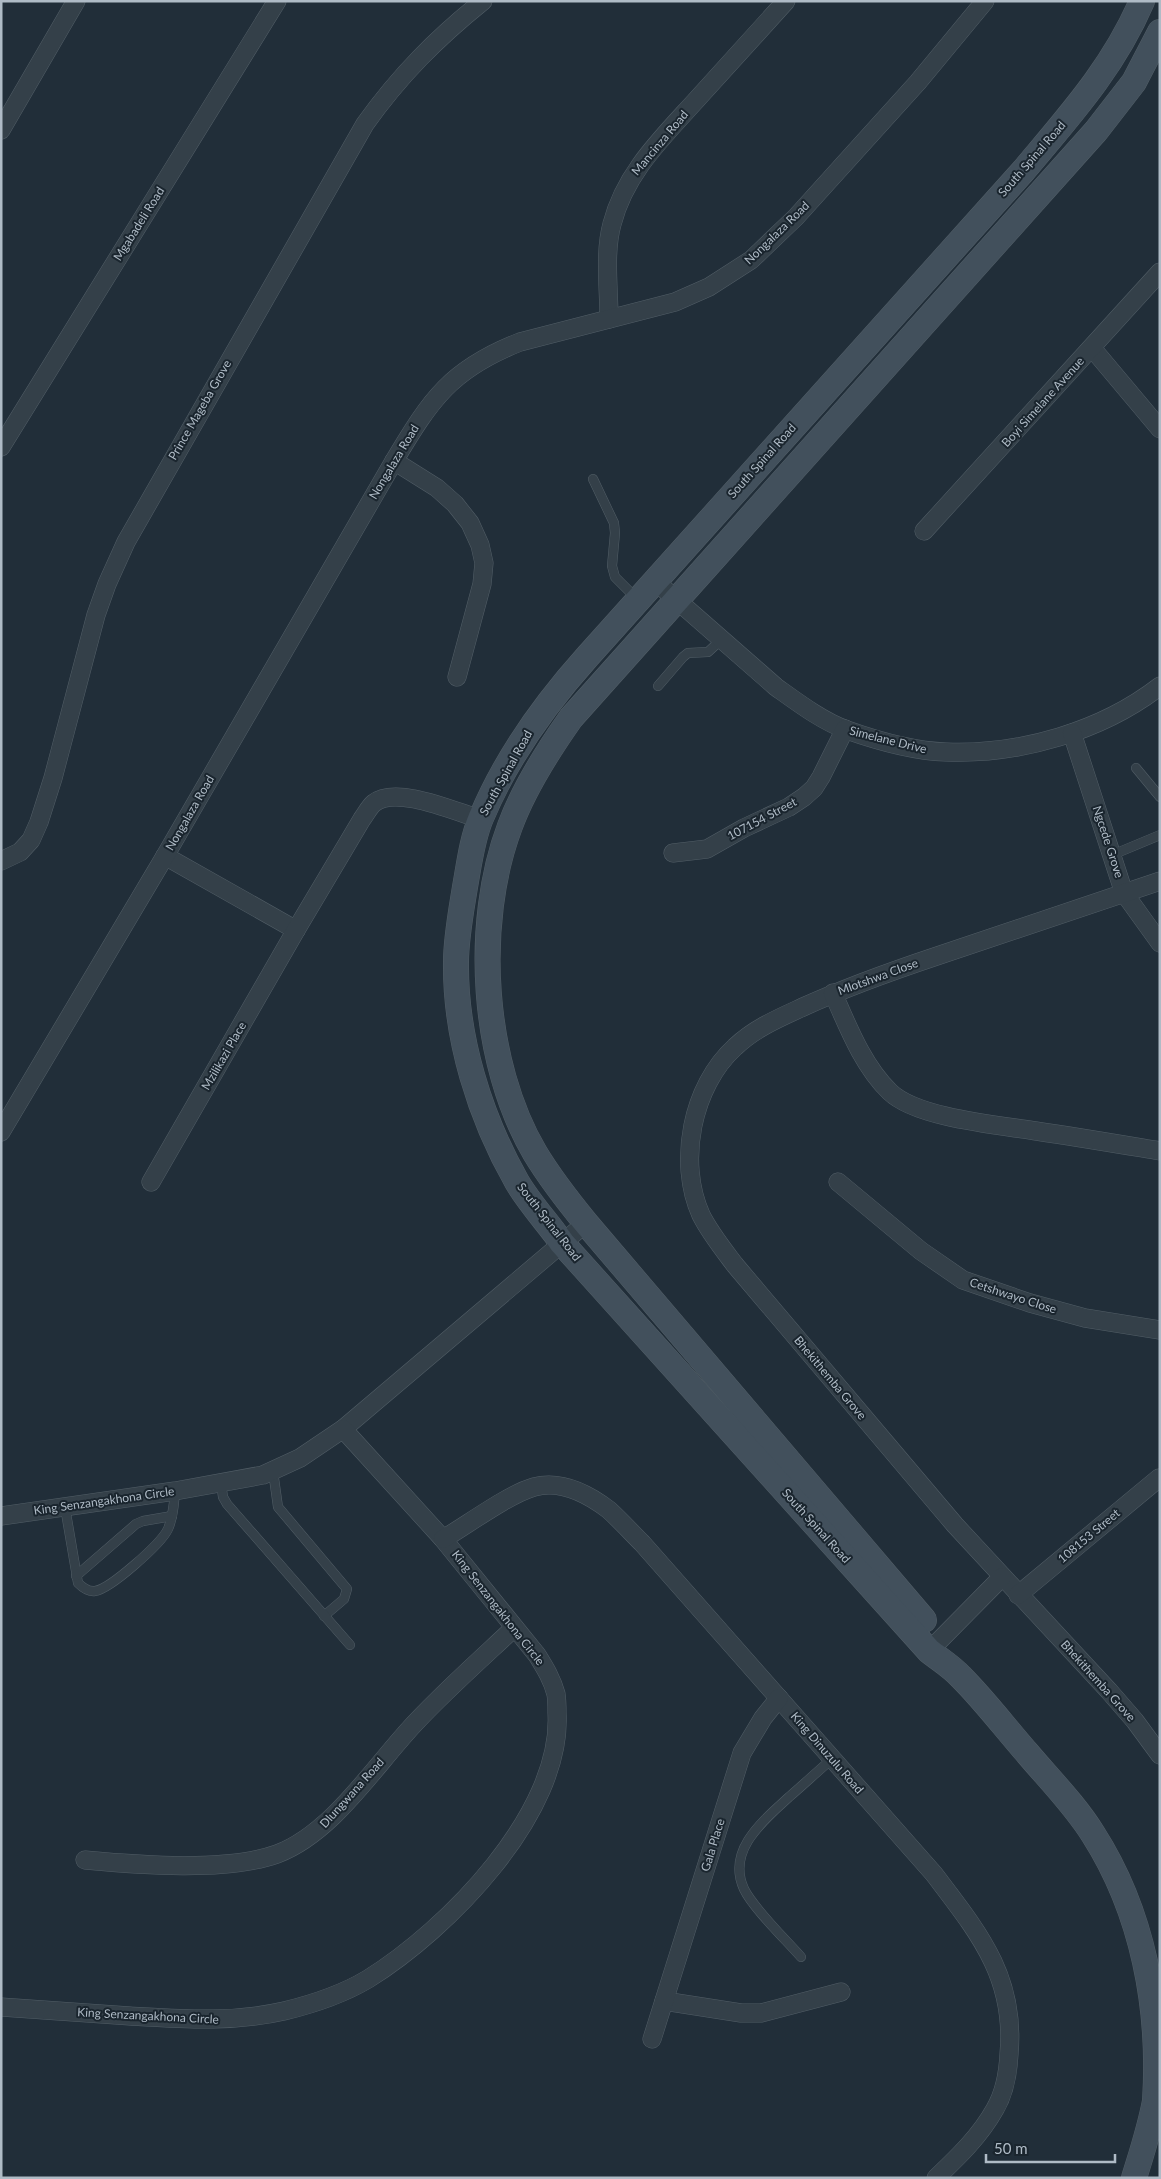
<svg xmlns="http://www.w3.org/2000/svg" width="1161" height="2179" font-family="Lato,sans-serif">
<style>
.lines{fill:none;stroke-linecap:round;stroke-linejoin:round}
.lane-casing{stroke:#525e67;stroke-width:10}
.street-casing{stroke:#525e67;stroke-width:19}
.secondary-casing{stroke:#525e67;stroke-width:26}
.lane{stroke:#344049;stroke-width:9}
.street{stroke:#344049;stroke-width:18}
.secondary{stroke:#42505c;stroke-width:25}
.labels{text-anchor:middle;stroke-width:4;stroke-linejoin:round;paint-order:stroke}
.street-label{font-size:12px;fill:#afbbc6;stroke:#1a252e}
</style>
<rect width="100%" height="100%" fill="#212e39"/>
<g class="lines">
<g class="lane-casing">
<g id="lane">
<polyline points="593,479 614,523 615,533 612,566 615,577 637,599"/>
<polyline points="658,686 683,657 688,653 708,652 722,639"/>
<polyline points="1136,768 1160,797"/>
<polyline points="1112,855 1160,835"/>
<polyline points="273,1471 278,1507 347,1589 344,1599 324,1616"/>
<polyline points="221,1483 223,1497 227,1504 350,1645"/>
<path d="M65,1507l13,76c5,5 10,9 17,8 15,-2 66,-47 73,-62 5,-11 6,-25 7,-38"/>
<polyline points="76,1576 136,1524 143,1521 172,1516"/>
<path d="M801,1957c-15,-17 -48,-49 -57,-68 -18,-39 20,-69 45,-92 15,-13 29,-26 43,-38"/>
</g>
</g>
<g class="street-casing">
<g id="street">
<polyline points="1,130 76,1"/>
<path d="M609,319c0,-31 -5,-66 3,-95 13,-52 52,-88 87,-127 29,-32 58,-64 87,-96"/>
<polyline points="1092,348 1160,429"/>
<polyline points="1,447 277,1"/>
<polyline points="394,461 437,488 455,504 470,523 480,545 484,563 482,584 457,677"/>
<polyline points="924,531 1160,272"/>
<path d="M655,581l121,106c21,15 46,34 71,43 31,11 66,21 99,22 74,3 156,-21 214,-66"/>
<polyline points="1072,733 1124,893 1160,943"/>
<polyline points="673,853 707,849 744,828 789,807 804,797 814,788 821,777 845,729"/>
<polyline points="165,856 296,930"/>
<path d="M1,861l19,-9 11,-12 8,-18 14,-44 43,-163 11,-31 19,-42 239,-418c35,-49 72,-86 118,-123"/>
<path d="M1160,881c-74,25 -148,50 -223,75 -45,15 -90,31 -134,51 -24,11 -48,21 -68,40 -43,39 -58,115 -34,168 9,18 22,34 34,50l220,260 154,166 26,30 25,34"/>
<path d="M833,993c15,34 30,73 57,99 27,26 108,33 146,39 41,6 82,13 124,20"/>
<path d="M1,1132l164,-276 229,-395c37,-62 57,-92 126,-119l155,-40 34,-15 42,-27 45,-43 122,-135 67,-81"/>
<path d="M151,1182l145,-252 66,-111c4,-5 7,-12 12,-16 22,-18 82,9 106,16"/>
<polyline points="838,1182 921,1251 963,1280 1030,1303 1085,1318 1160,1330"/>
<polyline points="343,1429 586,1223"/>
<path d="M1,1516l174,-25 88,-16 37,-17 43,-29 100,110 94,116c8,13 15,24 19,39 1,6 1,13 1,19 6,100 -110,217 -189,266 -25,15 -55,25 -84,32 -53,12 -100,8 -154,5 -43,-3 -86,-6 -129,-9"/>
<path d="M443,1539c24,-14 66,-45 91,-52 26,-7 54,7 75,23 11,10 22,22 33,33l292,331c44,58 82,103 75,180 -1,20 -4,38 -14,55 -15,27 -37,48 -59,69"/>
<polyline points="1018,1595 1159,1478"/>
<polyline points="929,1651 1002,1577"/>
<path d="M85,1860c54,5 142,12 192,-6 56,-21 98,-89 139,-132 31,-33 65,-63 98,-94"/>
<polyline points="664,2001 741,2013 761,2013 841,1992"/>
<polyline points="652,2039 742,1753 763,1718 779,1698"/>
</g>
</g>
<g class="secondary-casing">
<g id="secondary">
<path d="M924,1620l-338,-397c-18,-22 -36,-45 -51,-70 -53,-90 -62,-229 -25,-327 14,-38 37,-74 61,-108l525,-587 38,-49 26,-50"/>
<path d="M1134,2178c8,-26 16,-50 21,-77 6,-93 -12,-189 -62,-267 -18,-29 -43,-54 -65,-80 -22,-25 -43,-53 -67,-77 -9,-10 -22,-18 -32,-26l-367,-408c-14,-20 -32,-39 -45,-61 -37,-65 -62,-144 -61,-220 0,-24 5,-50 9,-75 4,-22 7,-48 16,-69 25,-60 63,-113 106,-161l437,-487c46,-55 89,-102 118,-169"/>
</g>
</g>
<use href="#lane" class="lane"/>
<use href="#street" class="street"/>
<use href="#secondary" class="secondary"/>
</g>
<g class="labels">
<g class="street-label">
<text transform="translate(660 143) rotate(-50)" y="4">Mancinza Road</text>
<text transform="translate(1032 159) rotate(-49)" y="4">South Spinal Road</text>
<text transform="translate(139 224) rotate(-58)" y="4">Mgabadeli Road</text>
<text transform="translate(777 233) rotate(-44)" y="4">Nongalaza Road</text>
<text transform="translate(1043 402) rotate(-48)" y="4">Boyi Simelane Avenue</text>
<text transform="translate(200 410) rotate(-60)" y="4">Prince Mageba Grove</text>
<text transform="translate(762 461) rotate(-48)" y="4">South Spinal Road</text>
<text transform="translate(394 462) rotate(-59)" y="4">Nongalaza Road</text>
<text transform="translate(888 740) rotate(14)" y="4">Simelane Drive</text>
<text transform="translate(506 773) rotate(-61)" y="4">South Spinal Road</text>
<text transform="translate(190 813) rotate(-60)" y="4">Nongalaza Road</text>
<text transform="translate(762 819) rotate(-28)" y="4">107154 Street</text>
<text transform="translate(1108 842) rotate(72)" y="4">Ngcede Grove</text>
<text transform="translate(878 977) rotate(-20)" y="4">Mlotshwa Close</text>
<text transform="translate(224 1056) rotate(-60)" y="4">Mzilikazi Place</text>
<text transform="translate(549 1222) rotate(52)" y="4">South Spinal Road</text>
<text transform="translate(1013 1296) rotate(18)" y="4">Cetshwayo Close</text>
<text transform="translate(830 1378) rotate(50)" y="4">Bhekithemba Grove</text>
<text transform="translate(104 1501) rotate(-8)" y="4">King Senzangakhona Circle</text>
<text transform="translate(816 1526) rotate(48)" y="4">South Spinal Road</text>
<text transform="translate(1089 1536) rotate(-40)" y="4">108153 Street</text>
<text transform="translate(498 1608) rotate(52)" y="4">King Senzangakhona Circle</text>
<text transform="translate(1098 1681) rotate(48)" y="4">Bhekithemba Grove</text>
<text transform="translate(827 1753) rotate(49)" y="4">King Dinuzulu Road</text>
<text transform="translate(352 1793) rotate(-48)" y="4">Dlungwana Road</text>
<text transform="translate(713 1845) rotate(-73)" y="4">Gala Place</text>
<text transform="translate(148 2016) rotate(3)" y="4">King Senzangakhona Circle</text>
</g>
</g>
<rect width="1161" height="2179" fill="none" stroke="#afbbc6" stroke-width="5"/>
<path d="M986 2154v8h129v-8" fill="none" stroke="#afbbc6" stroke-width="2.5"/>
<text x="994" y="2154" font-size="15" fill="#afbbc6" stroke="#1a252e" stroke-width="4" paint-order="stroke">50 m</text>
</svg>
